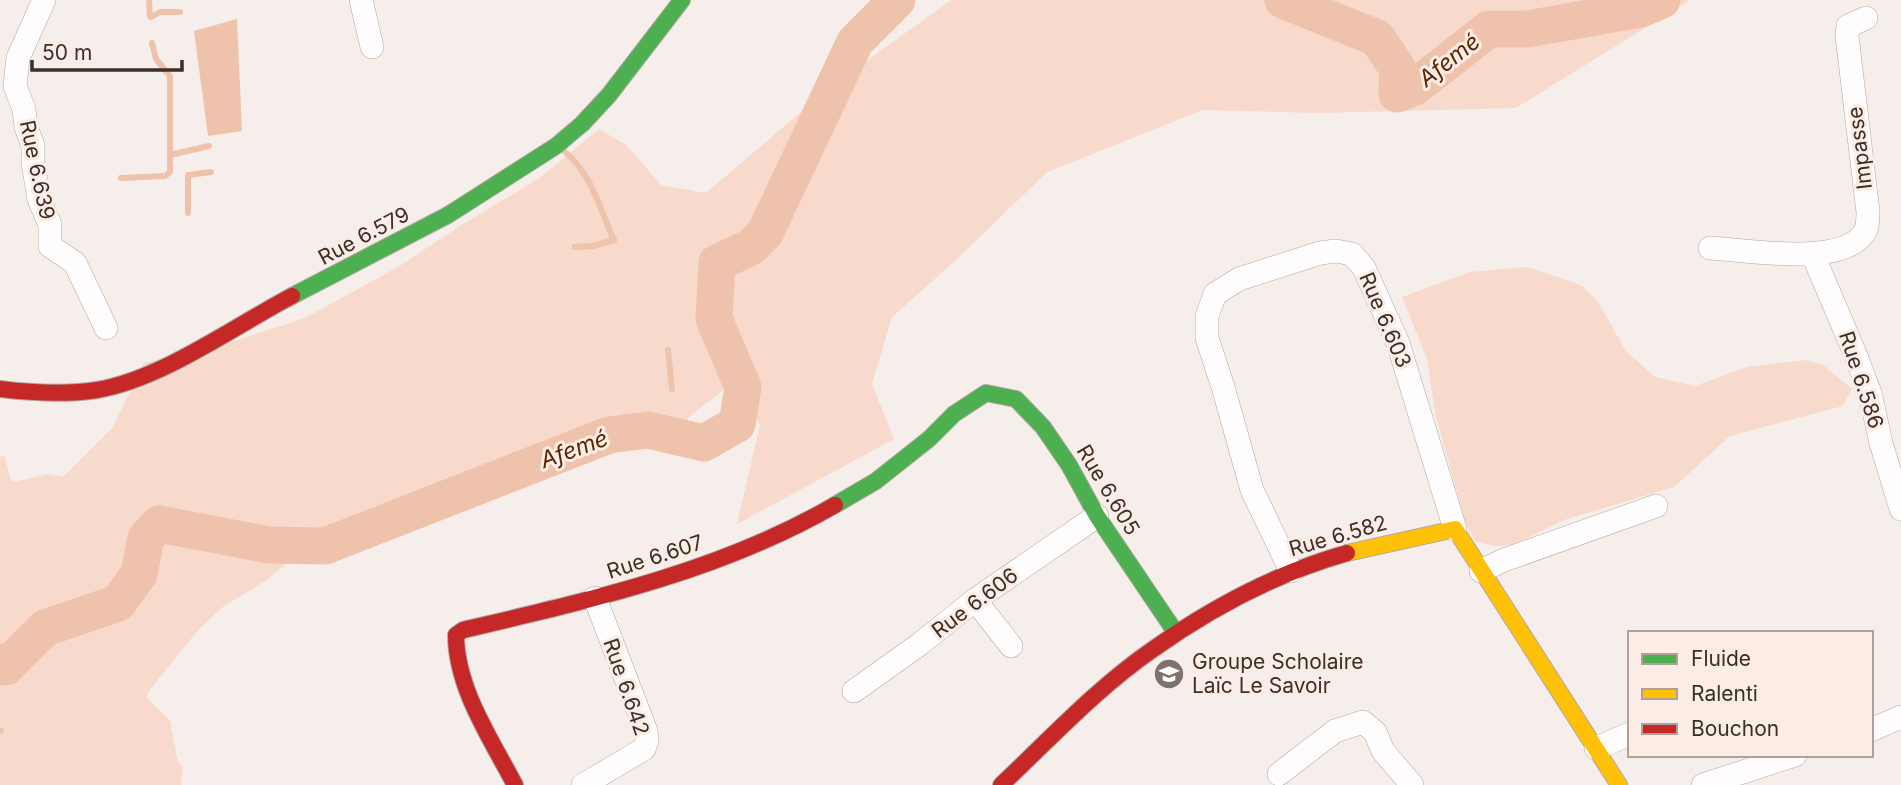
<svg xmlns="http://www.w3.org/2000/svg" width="1901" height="785" font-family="Inter,sans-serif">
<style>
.green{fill:#f7dacb}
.water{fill:#eec2ab}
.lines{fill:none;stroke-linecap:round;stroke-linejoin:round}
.stream{stroke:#eec2ab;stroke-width:6}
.river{stroke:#eec2ab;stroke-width:37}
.street-casing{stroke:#b1a8a3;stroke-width:24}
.fast-casing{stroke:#b1a8a3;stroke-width:18}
.slow-casing{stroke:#b1a8a3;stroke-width:18}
.jam-casing{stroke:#b1a8a3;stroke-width:18}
.street{stroke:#fefcfc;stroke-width:23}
.fast{stroke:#4caf50;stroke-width:16}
.slow{stroke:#ffc107;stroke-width:16}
.jam{stroke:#c62828;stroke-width:16}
.labels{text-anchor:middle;stroke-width:6;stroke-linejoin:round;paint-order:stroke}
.street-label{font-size:21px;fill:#3c2f28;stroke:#fbede5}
.poi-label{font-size:21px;fill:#3c2f28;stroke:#fbede5;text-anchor:start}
.water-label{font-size:23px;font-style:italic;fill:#5c2602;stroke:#fbede5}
</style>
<rect width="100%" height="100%" fill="#f6eeea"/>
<g class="green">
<polygon points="951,0 1690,0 1516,108 1318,113 1202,110 1047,172 956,260 892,317 872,384 894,439 737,524 760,425 731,384 683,422 606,426 452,481 320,534 267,580 224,606 199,629 148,692 147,698 170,721 178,763 183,767 181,785 0,785 0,456 5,457 10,478 13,482 49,474 63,477 113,427 144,363 228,343 305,318 398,267 463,224 541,177 599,129 626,145 661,185 706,193 829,88"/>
<polygon points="1527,267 1581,285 1597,300 1626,351 1655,377 1695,386 1747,367 1806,360 1823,365 1852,389 1843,406 1730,436 1674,487 1564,520 1513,545 1494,546 1475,541 1466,524 1436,417 1427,359 1402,297 1470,272"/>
</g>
<polygon class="water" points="237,19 242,131 208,136 194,31"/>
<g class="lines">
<g class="stream">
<polyline points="149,0 150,16"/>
<polyline points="151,17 160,12 180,12"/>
<path d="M563,150c29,24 36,57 51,90l-21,6 -18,1"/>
<polyline points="170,155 209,146"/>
<polyline points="121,178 165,176 170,172 170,76 156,59 152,43"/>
<polyline points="188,213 188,175 211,172"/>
<polyline points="668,350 672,389"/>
<polyline points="0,731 1,731"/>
</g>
<g class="river">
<polyline points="1283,0 1377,38 1398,69 1397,94 1415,87 1489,29 1527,29 1641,9 1662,0"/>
<polyline points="0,662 6,667 45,628 118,603 139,574 146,538 159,524 269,545 325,546 609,435 648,430 704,443 737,424 743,387 714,319 717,263 751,247 765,233 855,42 897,0"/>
</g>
<g class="street-casing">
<g id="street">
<polyline points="44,0 18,58 15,86 24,109 26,127 33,146 33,163 39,199 50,225 50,246 75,263 106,328"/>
<polyline points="361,0 372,47"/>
<path d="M1710,248c36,2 132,19 154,-15 4,-6 4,-14 4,-21l-21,-176 1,-10 18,-8"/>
<polyline points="1813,255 1856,356 1870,393 1881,443 1901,509"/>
<polyline points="1291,571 1252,490 1223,387 1207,338 1207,316 1215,294 1239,279 1320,253 1336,251 1352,254 1364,268 1398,343 1455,529"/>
<polyline points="1481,571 1504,560 1656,506"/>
<polyline points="975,600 1011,646"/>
<polyline points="854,691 920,644 975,600 1097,516"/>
<polyline points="1871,730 1901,717"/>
<polyline points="1596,748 1630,734"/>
<polyline points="1279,774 1335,731 1363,722 1375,732 1383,751 1412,785"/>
<polyline points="583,785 644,749 647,741 646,731 595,598"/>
<polyline points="1703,785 1795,755"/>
</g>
</g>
<g class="fast-casing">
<g id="fast">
<polyline points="292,296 448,215 556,146 582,124 609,95 682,0"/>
<polyline points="835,505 876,481 929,439 954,414 986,393 1016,399 1043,427 1069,465 1097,516 1176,633"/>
</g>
</g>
<g class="slow-casing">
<polyline id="slow" points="1347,553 1455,529 1619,785"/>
</g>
<g class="jam-casing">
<g id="jam">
<path d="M0,389c32,4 65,6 97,1 65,-11 136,-63 195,-94"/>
<path d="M515,785c-24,-46 -59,-97 -59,-150l7,-5c128,-30 258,-59 372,-125"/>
<path d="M1001,785c49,-46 96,-97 151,-135 59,-42 125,-77 195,-97"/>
</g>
</g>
<use href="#street" class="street"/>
<use href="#fast" class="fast"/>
<use href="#slow" class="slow"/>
<use href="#jam" class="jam"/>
</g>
<defs>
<g id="school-disc" transform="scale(1.575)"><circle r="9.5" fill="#7d726c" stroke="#fbede5"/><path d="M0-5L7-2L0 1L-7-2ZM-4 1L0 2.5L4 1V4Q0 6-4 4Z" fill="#fff"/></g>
</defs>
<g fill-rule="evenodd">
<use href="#school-disc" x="1169" y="674"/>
</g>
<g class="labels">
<g class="street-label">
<text transform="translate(1860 148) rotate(-97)" y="7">Impasse</text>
<text transform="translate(37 170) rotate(78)" y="7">Rue 6.639</text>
<text transform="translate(364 236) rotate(-28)" y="7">Rue 6.579</text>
<text transform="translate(1385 320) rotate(67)" y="7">Rue 6.603</text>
<text transform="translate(1861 380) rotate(72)" y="7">Rue 6.586</text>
<text transform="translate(1108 490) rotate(59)" y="7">Rue 6.605</text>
<text transform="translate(1338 536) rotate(-16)" y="7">Rue 6.582</text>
<text transform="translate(655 557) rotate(-18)" y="7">Rue 6.607</text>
<text transform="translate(975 603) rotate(-37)" y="7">Rue 6.606</text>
<text transform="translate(626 687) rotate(71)" y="7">Rue 6.642</text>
</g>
<g class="poi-label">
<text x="1192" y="669">Groupe Scholaire<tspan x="1192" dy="24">Laïc Le Savoir</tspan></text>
</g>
<g class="water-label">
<text transform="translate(1449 60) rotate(-38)" y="8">Afemé</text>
<text transform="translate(574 449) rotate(-20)" y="8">Afemé</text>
</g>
</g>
<rect x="1628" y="631" width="245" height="126" fill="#fbede5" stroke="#afa199" stroke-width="2"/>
<rect x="1642" y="654" width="35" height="10" fill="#4caf50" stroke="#afa199" stroke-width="2"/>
<text x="1691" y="666" font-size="21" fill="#3c2f28">Fluide</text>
<rect x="1642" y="689" width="35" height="10" fill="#ffc107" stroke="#afa199" stroke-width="2"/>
<text x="1691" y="701" font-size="21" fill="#3c2f28">Ralenti</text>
<rect x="1642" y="724" width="35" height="10" fill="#c62828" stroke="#afa199" stroke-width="2"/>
<text x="1691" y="736" font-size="21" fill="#3c2f28">Bouchon</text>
<path d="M32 60v10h150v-10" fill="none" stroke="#3c2f28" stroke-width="3.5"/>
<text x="42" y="60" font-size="21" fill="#3c2f28" stroke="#fbede5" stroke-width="5" paint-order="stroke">50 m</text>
</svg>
